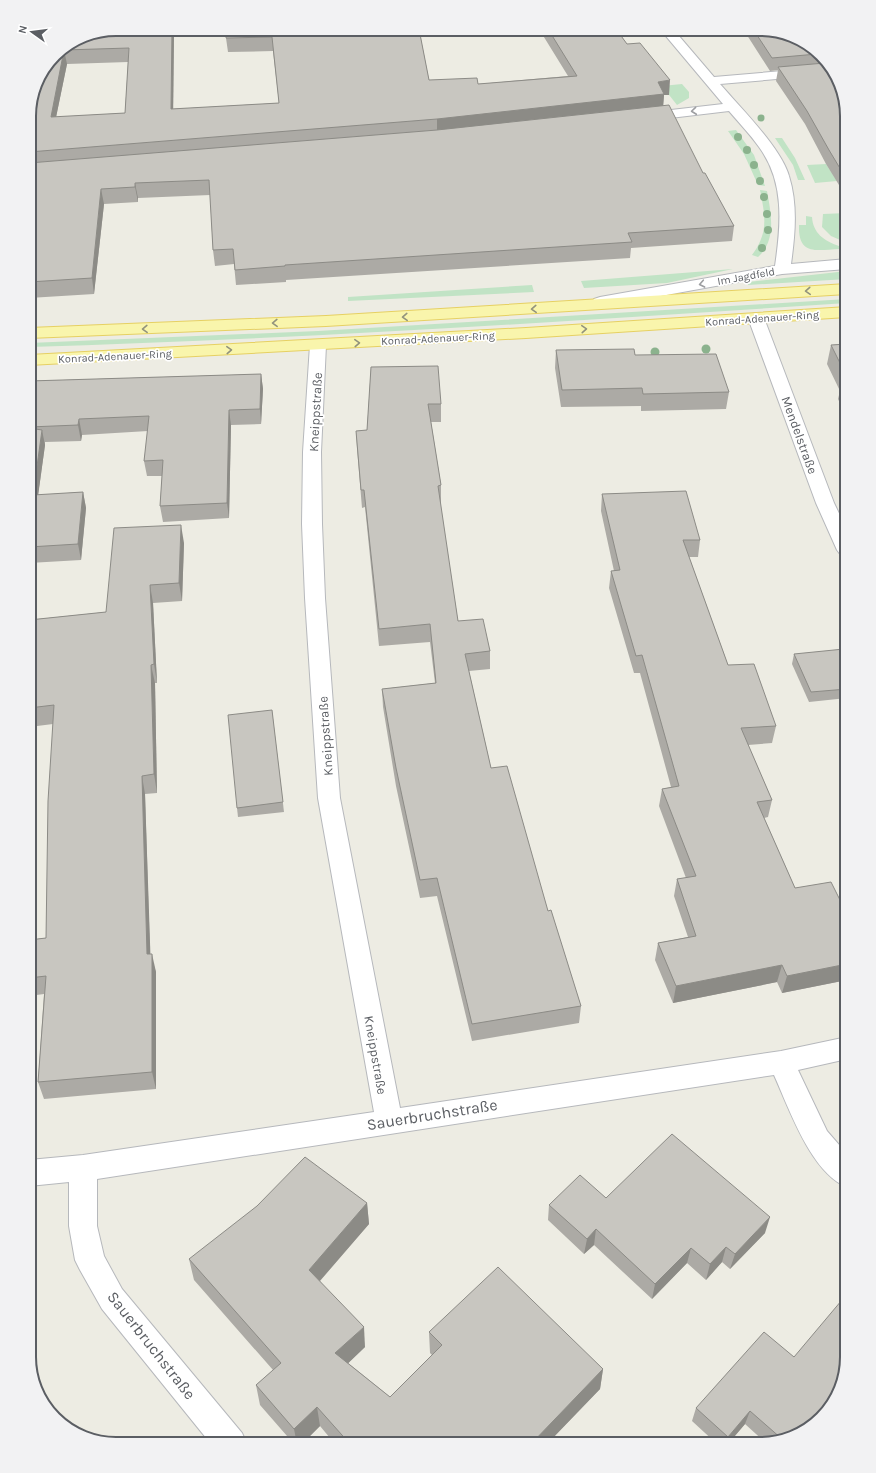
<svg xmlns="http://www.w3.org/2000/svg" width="876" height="1473" font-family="Karla,sans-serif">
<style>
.green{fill:#c1e3c5}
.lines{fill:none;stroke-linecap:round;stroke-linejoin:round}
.street-casing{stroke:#b6b8bc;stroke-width:2}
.primary-casing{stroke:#e6d063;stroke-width:2}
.street{fill:#fff;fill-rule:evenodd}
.primary{fill:#f9f5ac;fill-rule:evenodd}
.tree{fill:#8bb28d}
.wall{fill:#acaaa5;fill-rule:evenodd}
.shaded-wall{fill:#8c8b86}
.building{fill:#c8c6c0;stroke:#8c8b86;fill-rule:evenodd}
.oneway{stroke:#9d9ea1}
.oneway2{stroke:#92937d}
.labels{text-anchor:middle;stroke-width:3.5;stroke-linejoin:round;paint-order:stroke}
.far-street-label{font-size:11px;fill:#5b5e63;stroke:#fff}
.street-label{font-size:13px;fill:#5b5e63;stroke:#fff}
.near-street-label{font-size:16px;fill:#5b5e63;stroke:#fff}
.rim{fill:none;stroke:#5b5e63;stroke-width:2}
</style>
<rect width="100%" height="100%" fill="#edece3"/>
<g class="green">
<polygon points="682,84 689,92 689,98 677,105 662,86"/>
<polygon points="736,130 754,155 765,186 758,185 744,154 728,131"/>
<polygon points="775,138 782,138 795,158 805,180 798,180 793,165"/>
<polygon points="826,164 837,181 815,183 807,165"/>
<path d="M760,190l7,1c4,22 10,49 -9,66l-6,-2c17,-22 13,-40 8,-65z"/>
<polygon points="847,213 847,243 831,236 822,227 823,214"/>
<path d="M806,216l6,1c1,16 12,24 27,29l1,3c-24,1 -42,7 -41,-24h7z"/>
<polygon points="733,269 667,283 584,288 581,281"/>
<polygon points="847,271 847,279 748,285 748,282"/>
<polygon points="532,285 534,292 348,301 348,297"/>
<path d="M847,299v4c-272,18 -545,36 -818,44v-4l289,-12z"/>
</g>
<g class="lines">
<g class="street-casing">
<g id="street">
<path d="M660,29h13l41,48 115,-10 6,7 -115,10c20,23 61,64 69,92 9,29 6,59 2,88l56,-5v10l-65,5 -182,33 -6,-2 -2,-3 2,-3 6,-2 175,-31c6,-41 10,-84 -16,-119 -9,-13 -20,-24 -30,-36l-84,10 -5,-1 -2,-3 2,-3 5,-1 78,-9z"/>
<polygon points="756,313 762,315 764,318 834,503 847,530 847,556 840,554 837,550 816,503 748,318 750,315"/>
<path d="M318,340l6,1 2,4 -5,107 1,72 3,74 15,200 60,310 381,-57 66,-14v22l-49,11 29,61 20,23v33c-36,-14 -58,-79 -73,-112l-677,104v47l7,30 18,33 120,144 5,11h-36l-109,-135 -22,-39 -5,-10 -6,-34v-44l-40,4v-26l54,-5 291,-43 -56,-314 -13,-200 -3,-74 1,-72 7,-107 2,-4z"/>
</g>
</g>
<g class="primary-casing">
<g id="primary">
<polygon points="847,284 847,294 326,326 29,338 29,328 326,316"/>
<polygon points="847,307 847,317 526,338 29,365 29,355 526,328"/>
</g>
</g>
<use href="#street" class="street"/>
<use href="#primary" class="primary"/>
</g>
<g class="tree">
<circle cx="761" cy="118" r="3.5"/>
<circle cx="738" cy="137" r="4"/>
<circle cx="747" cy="150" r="4"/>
<circle cx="754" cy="165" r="4"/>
<circle cx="760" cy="181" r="4"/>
<circle cx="764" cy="197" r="4"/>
<circle cx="767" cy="214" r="4"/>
<circle cx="768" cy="230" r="4"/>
<circle cx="762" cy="248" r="4"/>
<circle cx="706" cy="349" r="4.5"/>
<circle cx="655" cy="352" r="4.5"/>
</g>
<g class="wall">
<path d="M116,29h57l1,4 -1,76 106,-6 -6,-52 -45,1 -2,-14 193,-9 10,51 49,4 90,-8 -29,-47h77l11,15 42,51h-5l-1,10 71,121 -2,15 -101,7 -1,10 -344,22v2l-50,3 -2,-21 -19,2 -2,-16 -3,-55 -72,3v4l-34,2 -10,90 -65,4v-187l26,-57zM128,62l-3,51 -69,4 11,-53z"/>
<polygon points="745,29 766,29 808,44 838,78 847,116 847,198 826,164 805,124 776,81 778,70 770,71 745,32"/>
<polygon points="847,344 847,418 838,399 840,391 827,364 831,345"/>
<polygon points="556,350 635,355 729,392 726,409 641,411 641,406 561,407 555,368"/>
<polygon points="371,367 441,404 441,422 431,422 441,485 441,503 440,503 458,621 490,651 490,669 469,671 491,768 548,911 581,1006 579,1023 472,1041 437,896 420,898 396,786 383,707 382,689 435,683 430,642 379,646 365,507 362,508 357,448 356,431 367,430"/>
<polygon points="261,374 263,389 261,424 231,425 229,518 163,522 160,506 162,476 147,476 144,461 148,431 82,435 81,441 45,442 45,445 38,495 83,492 86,508 81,560 29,563 29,381"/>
<polygon points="602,494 700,540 698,557 689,557 728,665 776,726 772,743 748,745 772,800 768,817 764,818 795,888 847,914 847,980 782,993 777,982 673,1003 655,960 658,943 688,937 674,896 677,879 686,878 659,806 662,789 671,787 640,673 634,673 609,588 611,571 614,571 601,511"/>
<polygon points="184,543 182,601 153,603 157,683 155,683 157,793 145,794 150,954 156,972 156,1089 44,1099 38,1082 44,994 29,996 29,940 46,938 53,724 29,727 29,620 106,612"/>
<polygon points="794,654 847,655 847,698 809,702 792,664"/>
<polygon points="272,710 284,812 238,817 237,808"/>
<polygon points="606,1198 765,1233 730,1269 722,1262 706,1280 687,1263 652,1299 594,1245 584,1254 548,1220 549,1205"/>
<polygon points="367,1203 369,1224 320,1281 365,1347 348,1363 390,1397 432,1355 430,1353 429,1332 603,1369 600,1389 547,1444 335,1444 320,1426 302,1444 294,1444 260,1405 256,1385 273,1370 194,1280 189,1259"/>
<polygon points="794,1357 798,1435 766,1443 745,1424 728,1444 717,1444 692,1421 696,1408"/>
</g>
<g class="shaded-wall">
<polygon points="172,29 173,29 174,33 173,123 171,109"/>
<polygon points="64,50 67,64 53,132 51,117"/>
<polygon points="670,80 669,95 664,95 663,109 437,134 437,119 658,82"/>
<polygon points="135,183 138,198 138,202 135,187"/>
<polygon points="101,189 104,204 94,294 92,278"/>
<polygon points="261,374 263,389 261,424 260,409"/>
<polygon points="229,410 231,425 229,518 227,503"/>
<polygon points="79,419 82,435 81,441 78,425"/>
<polygon points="42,430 45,445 36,511 33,495"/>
<polygon points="83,492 86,508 81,560 78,544"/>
<polygon points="181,525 184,543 182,601 179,583"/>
<polygon points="150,585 153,603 157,683 154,664"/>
<polygon points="151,665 155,683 157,793 154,774"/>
<polygon points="142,776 145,794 151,972 147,954"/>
<polygon points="152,954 156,972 156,1089 152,1072"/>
<polygon points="847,964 847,980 782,993 787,976"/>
<polygon points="782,965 777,982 673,1003 676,986"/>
<polygon points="367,1203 369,1224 311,1291 309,1270"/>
<polygon points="770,1217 765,1233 730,1269 735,1254"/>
<polygon points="596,1229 594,1245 584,1254 587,1239"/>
<polygon points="726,1247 722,1262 706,1280 710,1264"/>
<polygon points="691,1248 687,1263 652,1299 655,1284"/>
<polygon points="364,1327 365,1347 338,1373 335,1353"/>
<polygon points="603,1369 600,1389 547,1444 531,1444"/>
<polygon points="317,1407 320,1426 302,1444 297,1444 294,1429"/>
<polygon points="750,1411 745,1424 728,1444 725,1444 728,1437"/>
</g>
<g class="building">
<path d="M116,29h56l-1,80 108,-6 -7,-66 -46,1 1,-9h192l10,51 48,-2 1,6 99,-8 -29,-47h68l11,15 13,-1 30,37 -12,2 6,12 -227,25 -408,33v-41l9,-33 17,-24 28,-18zM129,48l-4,65 -74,4 13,-67z"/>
<polygon points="753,29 766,29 808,44 817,54 772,58"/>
<polygon points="825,63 838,78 847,116 847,180 829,150 807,111 778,67"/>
<polygon points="669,105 703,173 705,173 734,226 628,233 632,242 285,265 285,266 235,270 233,249 213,250 209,180 135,183 135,187 101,189 92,278 29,282 29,163 437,130"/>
<polygon points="847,344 847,377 831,345"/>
<polygon points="634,349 635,355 716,354 729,392 643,394 642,388 562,390 556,350"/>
<polygon points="438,366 441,404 428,404 441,485 438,486 458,621 483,619 490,651 465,654 491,768 507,766 548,911 551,910 581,1006 472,1024 437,878 420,880 396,768 382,689 436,683 430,624 379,629 364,490 361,490 356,431 367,430 371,367"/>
<polygon points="261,374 260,409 229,410 227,503 160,506 163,460 144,461 149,416 79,419 78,425 29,427 29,381"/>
<polygon points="847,379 847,389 842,380"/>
<polygon points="29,428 42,430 33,495 83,492 78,544 29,547"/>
<polygon points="686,491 700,540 683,540 728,665 754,664 776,726 741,728 772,800 757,802 795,888 831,882 847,914 847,964 787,976 782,965 676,986 658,943 696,936 677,879 696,876 662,789 679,786 642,655 636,656 611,571 620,570 602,494"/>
<polygon points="181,525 179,583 150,585 154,664 151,665 154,774 142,776 147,954 152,954 152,1072 38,1082 46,976 29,978 29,940 46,938 48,801 54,705 29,708 29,620 106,612 114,528"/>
<polygon points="844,649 847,655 847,689 811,692 794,654"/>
<polygon points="272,710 283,802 237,808 228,715"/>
<polygon points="672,1134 770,1217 735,1254 726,1247 710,1264 691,1248 655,1284 596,1229 587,1239 549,1205 580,1175 606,1198"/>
<polygon points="305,1157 367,1203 309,1270 364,1327 335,1353 390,1397 442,1345 429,1332 498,1267 603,1369 531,1444 350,1444 317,1407 294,1429 256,1385 281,1363 189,1259 257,1206"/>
<polygon points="847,1294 847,1357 832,1405 798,1435 782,1439 750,1411 728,1437 696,1408 764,1332 794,1357"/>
</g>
<defs><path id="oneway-chevron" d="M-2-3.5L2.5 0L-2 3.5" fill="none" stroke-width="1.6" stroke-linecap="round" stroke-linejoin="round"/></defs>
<g class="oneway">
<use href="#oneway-chevron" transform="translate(694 111) rotate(174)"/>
<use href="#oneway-chevron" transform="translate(702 284) rotate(169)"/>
</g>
<g class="oneway2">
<use href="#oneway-chevron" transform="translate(808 291) rotate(176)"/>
<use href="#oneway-chevron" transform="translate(534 309) rotate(177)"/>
<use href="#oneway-chevron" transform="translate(405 317) rotate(177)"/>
<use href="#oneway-chevron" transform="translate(275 323) rotate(178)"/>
<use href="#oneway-chevron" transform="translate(145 329) rotate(178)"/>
<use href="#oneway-chevron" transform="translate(584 329) rotate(-4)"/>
<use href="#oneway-chevron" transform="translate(357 343) rotate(-3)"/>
<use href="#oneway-chevron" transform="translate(229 350) rotate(-3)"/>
</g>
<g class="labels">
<g class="far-street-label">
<text transform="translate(746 276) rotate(-10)" y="4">Im Jagdfeld</text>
<text transform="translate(762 318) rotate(-4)" y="4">Konrad-Adenauer-Ring</text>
<text transform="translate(438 338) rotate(-3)" y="4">Konrad-Adenauer-Ring</text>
<text transform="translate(115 356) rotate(-3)" y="4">Konrad-Adenauer-Ring</text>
</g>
<g class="street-label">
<text transform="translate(315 412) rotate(-87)" y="5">Kneippstraße</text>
<text transform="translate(800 435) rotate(70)" y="5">Mendelstraße</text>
<text transform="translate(325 736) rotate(-94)" y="5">Kneippstraße</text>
<text transform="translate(376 1055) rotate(80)" y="5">Kneippstraße</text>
</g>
<g class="near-street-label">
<text transform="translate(432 1114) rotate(-9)" y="6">Sauerbruchstraße</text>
<text transform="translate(152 1345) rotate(52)" y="6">Sauerbruchstraße</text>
</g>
</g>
<path d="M0 0H876V1473H0ZM116 36H760A80 80 0 0 1 840 116V1357A80 80 0 0 1 760 1437H116A80 80 0 0 1 36 1357V116A80 80 0 0 1 116 36Z" fill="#f2f2f3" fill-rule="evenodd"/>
<path class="rim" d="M116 36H760A80 80 0 0 1 840 116V1357A80 80 0 0 1 760 1437H116A80 80 0 0 1 36 1357V116A80 80 0 0 1 116 36Z"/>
<g transform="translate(32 32) rotate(284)" stroke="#ffffff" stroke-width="3" paint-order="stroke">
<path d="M0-3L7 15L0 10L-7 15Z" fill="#5b5e63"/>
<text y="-6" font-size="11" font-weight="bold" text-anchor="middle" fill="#5b5e63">N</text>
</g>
</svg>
